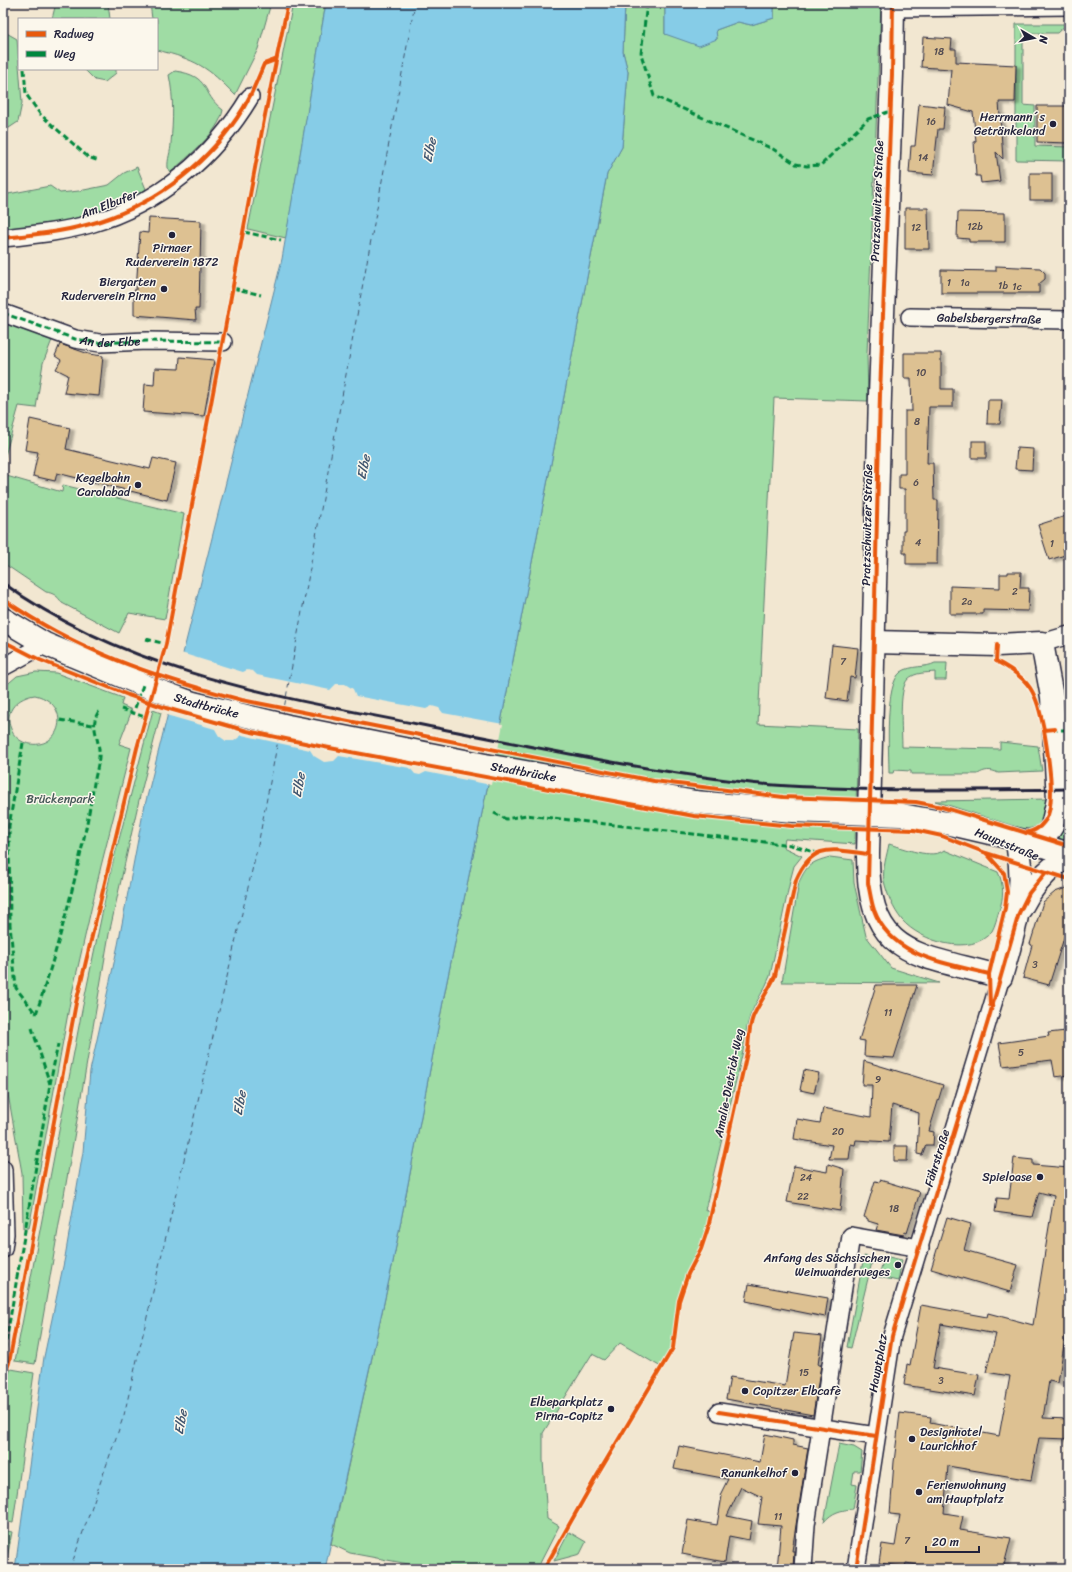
<svg xmlns="http://www.w3.org/2000/svg" width="1072" height="1572" font-family="Sriracha,sans-serif">
<style>
.green{fill:#9fdca4;stroke:#607f70;fill-rule:evenodd}
.water{fill:#86cce7;stroke:#5e88a2}
.pier{fill:#f2e7d1}
.lines{fill:none;stroke-linecap:round;stroke-linejoin:round}
.ferry{stroke:#40556f;stroke-width:1;stroke-dasharray:5 4;stroke-linecap:butt}
.building{fill:#ddc192;stroke:#22223b;filter:url(#shadow)}
.minor-casing{stroke:#22223b;stroke-width:20}
.tertiary-casing{stroke:#22223b;stroke-width:25}
.secondary-casing{stroke:#22223b;stroke-width:25}
.minor{stroke:#fbf7ec;stroke-width:17}
.tertiary{stroke:#fbf7ec;stroke-width:22}
.secondary{stroke:#fbf7ec;stroke-width:22}
.rail{stroke:#22223b;stroke-width:3}
.secondary-bridge-casing{stroke:#22223b;stroke-width:25;stroke-linecap:butt}
.secondary-bridge{stroke:#fbf7ec;stroke-width:22}
.quiet{stroke:#00873e;stroke-width:3;stroke-dasharray:6 3;stroke-linecap:butt}
.cycleway-casing{stroke:#fbf7ec;stroke-width:6}
.cycleway{stroke:#e8590c;stroke-width:4}
.poi-dot{fill:#22223b;stroke:#fbf7ec;stroke-width:1.5}
.labels{text-anchor:middle;stroke-width:3;stroke-linejoin:round;paint-order:stroke}
.number-label{font-size:10px;fill:#514a51}
.poi-label{font-size:12px;fill:#22223b;stroke:#fbf7ec;text-anchor:end}
.street-label{font-size:12px;fill:#22223b;stroke:#fbf7ec}
.park-label{font-size:12px;fill:#485a5a;stroke:#fbf7ec}
.water-label{font-size:13px;font-style:italic;fill:#40556f;stroke:#fbf7ec}
</style>
<defs>
<filter id="shadow"><feDropShadow dx="4.5" dy="2.5" stdDeviation="1" flood-color="#0004"/></filter>
</defs>
<rect width="100%" height="100%" fill="#f2e7d1"/>
<filter id="ink" filterUnits="userSpaceOnUse"><feTurbulence type="fractalNoise" baseFrequency=".025" numOctaves="2"/><feDisplacementMap in="SourceGraphic" scale="8" xChannelSelector="R" yChannelSelector="G"/><feConvolveMatrix kernelMatrix="1 2 1 2 8 2 1 2 1" color-interpolation-filters="sRGB"/></filter>
<g filter="url(#ink)">
<g class="green">
<polygon points="56,3 108,3 110,19 52,19"/>
<path d="M150,3h121l-13,46 -23,46c-28,-29 -39,-35 -78,-45v-31h-5z"/>
<polygon points="293,3 326,3 286,238 248,229"/>
<path d="M625,3h40v31l52,5 -1,-9 22,-8 13,3 23,-7v-15h107l-14,351 1,47 -94,-3 -16,326 100,5 -3,115 -70,-5 -2,8 19,9 -8,10 -4,15 -20,95c-5,14 -15,26 -20,40 -4,11 -5,23 -7,35l-38,159 7,3 -11,36 -13,25 -9,27 -6,47 -12,19 -41,-24 -16,17 -12,-6 -49,79v27l4,59 12,7 -22,43h-71l-8,-2 -23,2 -85,-16 -19,-9 62,-282 54,-281 56,-269 104,-538 15,-27 6,-75 -5,-20z"/>
<polygon points="1016,24 1067,24 1057,33 1023,33 1023,105 1035,106 1035,146 1069,147 1069,161 1016,160"/>
<polygon points="3,31 17,39 22,103 18,122 3,132"/>
<polygon points="84,69 116,69 116,73 105,82 95,80"/>
<path d="M175,71c37,5 25,22 48,39 -4,23 -35,46 -52,62l-3,-4c-1,-9 3,-16 3,-25 2,-23 3,-44 -2,-68z"/>
<polygon points="137,167 146,189 130,201 38,230 3,233 3,195 50,186 60,193 79,191 109,185 124,173"/>
<polygon points="3,320 52,340 43,363 36,408 19,406 3,463"/>
<path d="M3,475l59,17 1,-7 121,29 -19,105 -36,-6 -10,20 -57,-30c-4,-7 -9,-10 -16,-11l-43,-29z"/>
<path d="M935,663h12l-1,17h-11v-8c-8,1 -20,0 -27,7 -10,10 -6,53 -6,68l98,2v-7l38,4 4,25 -44,2c-7,-4 -14,-3 -20,1h-67v-3l-17,-1 -1,3h-4c0,-21 -5,-89 12,-101 10,-7 25,-4 34,-9z"/>
<path d="M36,672l20,1 67,25 -2,7 11,5 -13,34 12,4 -30,118 -31,136 -41,226h-6l-1,-55 -19,-107v-378l14,-12zM35,695c39,9 26,58 -9,48 -7,-2 -13,-8 -15,-14 -8,-19 8,-32 24,-34z"/>
<polygon points="153,710 161,713 139,800 109,934 35,1364 15,1361 83,1005 112,866"/>
<path d="M1048,799c-4,19 -3,29 -25,30l-88,-28z"/>
<polygon points="1064,811 1069,822 1069,843 1056,839"/>
<path d="M889,844c14,4 44,16 55,6l54,22c6,13 6,25 1,39 -2,6 -4,15 -7,20 -21,27 -72,10 -90,-11 -9,-11 -15,-26 -18,-39 -2,-12 3,-26 5,-37z"/>
<path d="M830,857l23,3 1,23 12,53 25,32 48,15 -157,-1 17,-100c8,-17 12,-20 31,-25z"/>
<polygon points="864,1256 873,1258 851,1348 847,1347"/>
<polygon points="884,1256 902,1260 898,1281 879,1277"/>
<polygon points="11,1369 34,1373 13,1523 3,1521 3,1422 8,1375"/>
<path d="M839,1444l15,3 8,5 -2,19h-6l-2,13 5,1 -4,24c-12,1 -21,3 -29,13z"/>
<polygon points="3,1530 12,1532 5,1569 3,1569"/>
<polygon points="569,1532 586,1542 580,1554 554,1561"/>
</g>
<g class="water">
<polygon points="326,3 625,3 623,52 628,72 622,147 607,174 503,712 447,981 393,1262 325,1569 15,1569 44,1357 65,1257 83,1152 90,1071 118,945 143,813 282,259"/>
<polygon points="665,3 774,3 774,18 751,25 738,22 716,30 717,39 699,46 665,34"/>
</g>
<polygon class="pier" points="181,653 243,672 247,670 253,671 257,675 330,690 336,684 345,684 353,689 356,696 426,709 432,706 439,708 443,713 503,724 491,785 426,772 420,775 415,774 410,768 339,756 334,761 324,762 314,756 310,750 242,735 234,741 226,741 219,736 215,729 166,715"/>
<g class="lines">
<g class="ferry">
<polyline points="283,714 415,3"/>
<polyline points="70,1569 124,1415 258,845 279,735"/>
</g>
</g>
<g class="building">
<polygon points="923,37 952,39 951,49 956,49 956,62 1016,65 1015,102 999,102 1003,159 996,152 1000,181 981,183 980,176 976,176 974,141 976,141 973,112 948,105 951,69 921,67"/>
<polygon points="919,104 945,107 943,129 938,129 933,175 909,173 911,146 915,146"/>
<polygon points="1037,106 1069,106 1069,143 1037,142"/>
<rect x="1030" y="173" width="22" height="27"/>
<polygon points="905,208 928,208 929,249 905,249"/>
<polygon points="958,212 1005,213 1005,242 969,242 969,239 957,238"/>
<polygon points="149,218 201,221 199,309 195,309 196,320 134,315 134,290 136,290 140,232 148,233"/>
<polygon points="996,266 1040,268 1045,273 1045,279 1039,284 1039,293 941,293 941,270 996,271"/>
<polygon points="60,344 89,354 103,356 99,396 64,393 68,375 56,369 61,360 55,356"/>
<polygon points="904,353 941,353 941,389 953,389 953,407 929,407 927,463 933,463 934,500 938,500 937,564 906,564 906,553 903,553 903,531 905,531 905,489 899,489 899,474 905,474 905,411 912,411 911,378 904,378"/>
<polygon points="180,357 214,360 204,416 143,412 145,384 154,385 155,368 179,369"/>
<polygon points="988,400 1002,400 1000,424 987,424"/>
<polygon points="30,419 70,428 66,449 150,469 153,458 176,463 167,500 57,473 55,481 33,476 38,452 25,450"/>
<rect x="972" y="441" width="14" height="17"/>
<polygon points="1017,448 1033,449 1032,470 1015,469"/>
<polygon points="1069,515 1069,545 1063,548 1065,555 1049,560 1038,525"/>
<polygon points="1008,572 1021,572 1020,588 1029,588 1028,611 983,610 983,614 950,614 950,586 1000,588 1000,574 1008,574"/>
<polygon points="832,645 858,648 855,678 850,677 847,701 826,698"/>
<polygon points="1069,887 1069,922 1049,985 1023,978 1032,945 1030,944 1043,902 1055,892"/>
<polygon points="876,985 917,985 894,1058 864,1056 865,1041 859,1040"/>
<polygon points="1066,1031 1069,1050 1069,1075 1055,1077 1052,1060 1003,1066 999,1043 1049,1036 1048,1033"/>
<polygon points="864,1061 943,1085 929,1131 934,1132 933,1145 926,1145 922,1155 917,1154 919,1113 892,1105 889,1142 856,1140 855,1145 851,1144 849,1159 829,1159 832,1145 794,1139 797,1119 820,1123 823,1108 871,1117 872,1085 862,1085"/>
<polygon points="804,1070 819,1073 814,1093 800,1090"/>
<polygon points="894,1146 908,1146 907,1161 894,1161"/>
<polygon points="1014,1158 1033,1160 1033,1165 1069,1168 1069,1312 1058,1383 1049,1381 1043,1418 1069,1419 1069,1439 1039,1438 1031,1480 948,1466 944,1513 963,1516 960,1530 1011,1538 1003,1569 941,1569 906,1563 905,1567 879,1563 882,1544 895,1546 900,1515 890,1514 894,1462 900,1413 931,1417 930,1423 999,1436 1010,1376 986,1372 996,1334 941,1324 933,1368 979,1375 975,1396 904,1385 907,1364 910,1365 921,1305 987,1317 988,1313 1033,1325 1054,1196 1039,1192 1032,1217 995,1212 997,1198 1009,1199"/>
<polygon points="828,1164 844,1169 840,1211 787,1202 794,1166 827,1172"/>
<polygon points="880,1180 920,1192 907,1233 905,1232 904,1235 876,1230 878,1224 868,1221 868,1219 864,1217 875,1181 880,1182"/>
<polygon points="947,1217 971,1224 964,1250 1018,1265 1010,1292 931,1269"/>
<polygon points="749,1284 828,1298 825,1317 746,1301"/>
<polygon points="794,1333 822,1336 818,1365 821,1365 813,1415 726,1399 730,1377 785,1386"/>
<polygon points="765,1434 793,1440 793,1445 808,1448 792,1551 794,1551 793,1569 777,1569 781,1526 758,1524 762,1497 741,1487 727,1516 752,1521 749,1540 729,1536 725,1562 682,1554 688,1520 717,1525 722,1496 720,1495 728,1479 674,1469 679,1446 760,1462"/>
</g>
<g class="lines">
<g class="minor-casing">
<g id="minor">
<polyline points="893,8 1069,6"/>
<path d="M3,238c29,-3 59,-6 87,-14 69,-20 124,-67 160,-127"/>
<path id="s1" d="M3,313l72,26 25,4 47,-2 76,1"/>
<path id="s2" d="M910,317l159,3"/>
<polyline points="1042,643 1069,635"/>
<polyline points="3,667 45,644"/>
<polyline points="3,1169 5,1234 3,1249"/>
<polyline points="719,1412 876,1436"/>
<polyline points="803,1569 806,1525 851,1236 920,1248"/>
<polyline points="856,1569 892,1336 1001,977"/>
</g>
</g>
<g class="tertiary-casing">
<g id="tertiary">
<path d="M893,3l-1,71 -12,321 -12,459c-1,106 51,99 133,123 13,-45 25,-80 17,-128"/>
<polyline points="874,642 997,645 1042,643 1052,697 1058,799 1052,826 1044,839 1037,844"/>
<path d="M1021,908c9,-18 20,-32 36,-44"/>
</g>
</g>
<g class="secondary-casing">
<g id="secondary">
<path id="s3" d="M3,619l42,25 98,41 50,18 95,23 197,39"/>
<polyline points="901,815 947,823 1037,844 1069,854"/>
</g>
</g>
<use href="#minor" class="minor"/>
<use href="#tertiary" class="tertiary"/>
<use href="#secondary" class="secondary"/>
<path class="rail" d="M3,583c122,88 270,113 414,141 109,21 217,45 326,58 37,5 74,5 111,7 71,2 143,1 215,0"/>
<g class="secondary-bridge-casing">
<g id="secondary-bridge">
<path id="s4" d="M485,765l210,37 98,9 108,4"/>
</g>
</g>
<use href="#secondary-bridge" class="secondary-bridge"/>
<g class="quiet">
<polyline points="647,3 641,54 654,96 773,149 796,164 807,166 821,165 868,119 891,111"/>
<polyline points="24,69 26,94 40,114 88,157 99,161"/>
<polyline points="244,232 281,240"/>
<polyline points="233,288 261,295"/>
<polyline points="3,313 75,339 100,343 147,341 223,342"/>
<polyline points="146,639 166,644"/>
<polyline points="135,708 143,685"/>
<polyline points="121,709 145,717"/>
<polyline points="60,720 93,725"/>
<polyline points="1052,730 1067,730 1069,732"/>
<polyline points="1067,730 1069,696"/>
<polyline points="23,743 9,826 10,925 16,988 36,1014"/>
<polyline points="494,813 506,819 526,815 791,845 817,853"/>
<path d="M36,1014c24,-73 46,-154 58,-231 2,-10 6,-23 5,-33 -1,-15 -10,-27 1,-40"/>
<polyline points="32,1028 50,1084"/>
<polyline points="3,1347 5,1348 50,1084 58,1044"/>
</g>
<g class="cycleway-casing">
<g id="cycleway">
<path d="M893,3l-1,71 -12,321 -12,488c2,9 3,18 6,27 17,47 72,53 115,64"/>
<path d="M3,238c29,-3 59,-6 87,-14 59,-16 112,-55 147,-106 12,-17 19,-35 27,-54l11,-4"/>
<path d="M3,599c74,52 152,78 239,101l412,81 129,16 133,5 26,5 127,39"/>
<polyline points="3,641 40,660 128,695 166,708 247,731 319,746 694,816 792,826 914,830 942,836 986,853 1069,879"/>
<path d="M997,645l-1,16c35,18 40,31 48,69l11,-1"/>
<path d="M1026,833c7,-2 13,-4 18,-11 14,-16 3,-72 0,-92"/>
<polyline points="987,854 1004,873 1007,892 1005,908 989,974 990,1005"/>
<polyline points="3,1388 5,1373 9,1363 76,1003 137,748 166,644 264,120 288,3"/>
<polyline points="719,1412 876,1436"/>
<path d="M544,1569l51,-90 78,-131 6,-47 9,-27 13,-25 7,-21 40,-180c1,-10 1,-21 5,-31 6,-14 16,-27 22,-41l21,-96c17,-39 37,-30 72,-26"/>
<polyline points="856,1569 892,1336 988,1021 1019,913 1029,893 1046,872"/>
</g>
</g>
<use href="#cycleway" class="cycleway"/>
</g>
</g>
<g class="poi-dot">
<circle cx="1053" cy="124" r="4"/>
<circle cx="172" cy="235" r="4"/>
<circle cx="164" cy="289" r="4"/>
<circle cx="138" cy="485" r="4"/>
<circle cx="1040" cy="1177" r="4"/>
<circle cx="898" cy="1265" r="4"/>
<circle cx="745" cy="1391" r="4"/>
<circle cx="611" cy="1409" r="4"/>
<circle cx="912" cy="1439" r="4"/>
<circle cx="795" cy="1473" r="4"/>
<circle cx="919" cy="1492" r="4"/>
</g>
<g class="labels">
<g class="number-label">
<text x="939" y="55">18</text>
<text x="931" y="125">16</text>
<text x="923" y="161">14</text>
<text x="975" y="230">12b</text>
<text x="916" y="231">12</text>
<text x="949" y="286">1</text>
<text x="965" y="286">1a</text>
<text x="1003" y="289">1b</text>
<text x="1017" y="290">1c</text>
<text x="921" y="376">10</text>
<text x="917" y="425">8</text>
<text x="916" y="486">6</text>
<text x="918" y="546">4</text>
<text x="1052" y="547">1</text>
<text x="1015" y="595">2</text>
<text x="967" y="605">2a</text>
<text x="843" y="665">7</text>
<text x="1035" y="968">3</text>
<text x="888" y="1016">11</text>
<text x="1021" y="1056">5</text>
<text x="878" y="1083">9</text>
<text x="838" y="1135">20</text>
<text x="806" y="1181">24</text>
<text x="803" y="1200">22</text>
<text x="894" y="1212">18</text>
<text x="804" y="1376">15</text>
<text x="941" y="1384">3</text>
<text x="778" y="1520">11</text>
<text x="907" y="1544">7</text>
</g>
<g class="poi-label">
<text x="1045" y="121">Herrmann´s<tspan x="1045" dy="14">Getränkeland</tspan></text>
<text x="172" y="252" text-anchor="middle">Pirnaer<tspan x="172" dy="14">Ruderverein 1872</tspan></text>
<text x="156" y="286">Biergarten<tspan x="156" dy="14">Ruderverein Pirna</tspan></text>
<text x="130" y="482">Kegelbahn<tspan x="130" dy="14">Carolabad</tspan></text>
<text x="1032" y="1181">Spieloase</text>
<text x="890" y="1262">Anfang des Sächsischen<tspan x="890" dy="14">Weinwanderweges</tspan></text>
<text x="753" y="1395" text-anchor="start">Copitzer Elbcafè</text>
<text x="603" y="1406">Elbeparkplatz<tspan x="603" dy="14">Pirna-Copitz</tspan></text>
<text x="920" y="1436" text-anchor="start">Designhotel<tspan x="920" dy="14">Laurichhof</tspan></text>
<text x="787" y="1477">Ranunkelhof</text>
<text x="927" y="1489" text-anchor="start">Ferienwohnung<tspan x="927" dy="14">am Hauptplatz</tspan></text>
</g>
<g class="street-label">
<text transform="translate(877 201) rotate(-88)" y="4">Pratzschwitzer Straße</text>
<text transform="translate(109 204) rotate(-21)" y="4">Am Elbufer</text>
<text dy="4" stroke="none"><textPath href="#s2" startOffset="79">Gabelsbergerstraße</textPath></text>
<text dy="4" stroke="none"><textPath href="#s1" startOffset="112">An der Elbe</textPath></text>
<text transform="translate(867 525) rotate(-89)" y="4">Pratzschwitzer Straße</text>
<text dy="4" stroke="none"><textPath href="#s3" startOffset="222">Stadtbrücke</textPath></text>
<text dy="4" stroke="none"><textPath href="#s4" startOffset="39">Stadtbrücke</textPath></text>
<text transform="translate(1007 844) rotate(22)" y="4">Hauptstraße</text>
<text transform="translate(729 1083) rotate(-79)" y="4">Amalie-Dietrich-Weg</text>
<text transform="translate(937 1158) rotate(-73)" y="4">Fährstraße</text>
<text transform="translate(878 1363) rotate(-80)" y="4">Hauptplatz</text>
</g>
<g class="park-label">
<text x="60" y="803">Brückenpark</text>
</g>
<g class="water-label">
<text transform="translate(429 150) rotate(-78)" y="5">Elbe</text>
<text transform="translate(363 467) rotate(-78)" y="5">Elbe</text>
<text transform="translate(298 785) rotate(-80)" y="5">Elbe</text>
<text transform="translate(239 1103) rotate(-80)" y="5">Elbe</text>
<text transform="translate(180 1422) rotate(-80)" y="5">Elbe</text>
</g>
</g>
<rect width="1072" height="1572" fill="none" stroke="#fbf7ec" stroke-width="16"/>
<rect x="8" y="8" width="1056" height="1556" fill="none" stroke="#22223b" stroke-width="1.5" filter="url(#ink)"/>
<rect x="18" y="18" width="140" height="52" fill="#fbf7ec" stroke="#a4a2a5"/>
<rect x="26" y="31" width="20" height="6" fill="#e8590c" stroke="#a4a2a5"/>
<text x="54" y="38" font-size="12" fill="#22223b">Radweg</text>
<rect x="26" y="51" width="20" height="6" fill="#00873e" stroke="#a4a2a5"/>
<text x="54" y="58" font-size="12" fill="#22223b">Weg</text>
<g transform="translate(1034 38) rotate(99)" stroke="#fbf7ec" stroke-width="3" paint-order="stroke">
<path d="M0-3L7 15L0 10L-7 15Z" fill="#22223b"/>
<text y="-6" font-size="11" font-weight="bold" text-anchor="middle" fill="#22223b">N</text>
</g>
<path d="M926 1546v6h53v-6" fill="none" stroke="#22223b" stroke-width="2"/>
<text x="932" y="1546" font-size="12" fill="#22223b" stroke="#fbf7ec" stroke-width="3" paint-order="stroke">20 m</text>
</svg>
